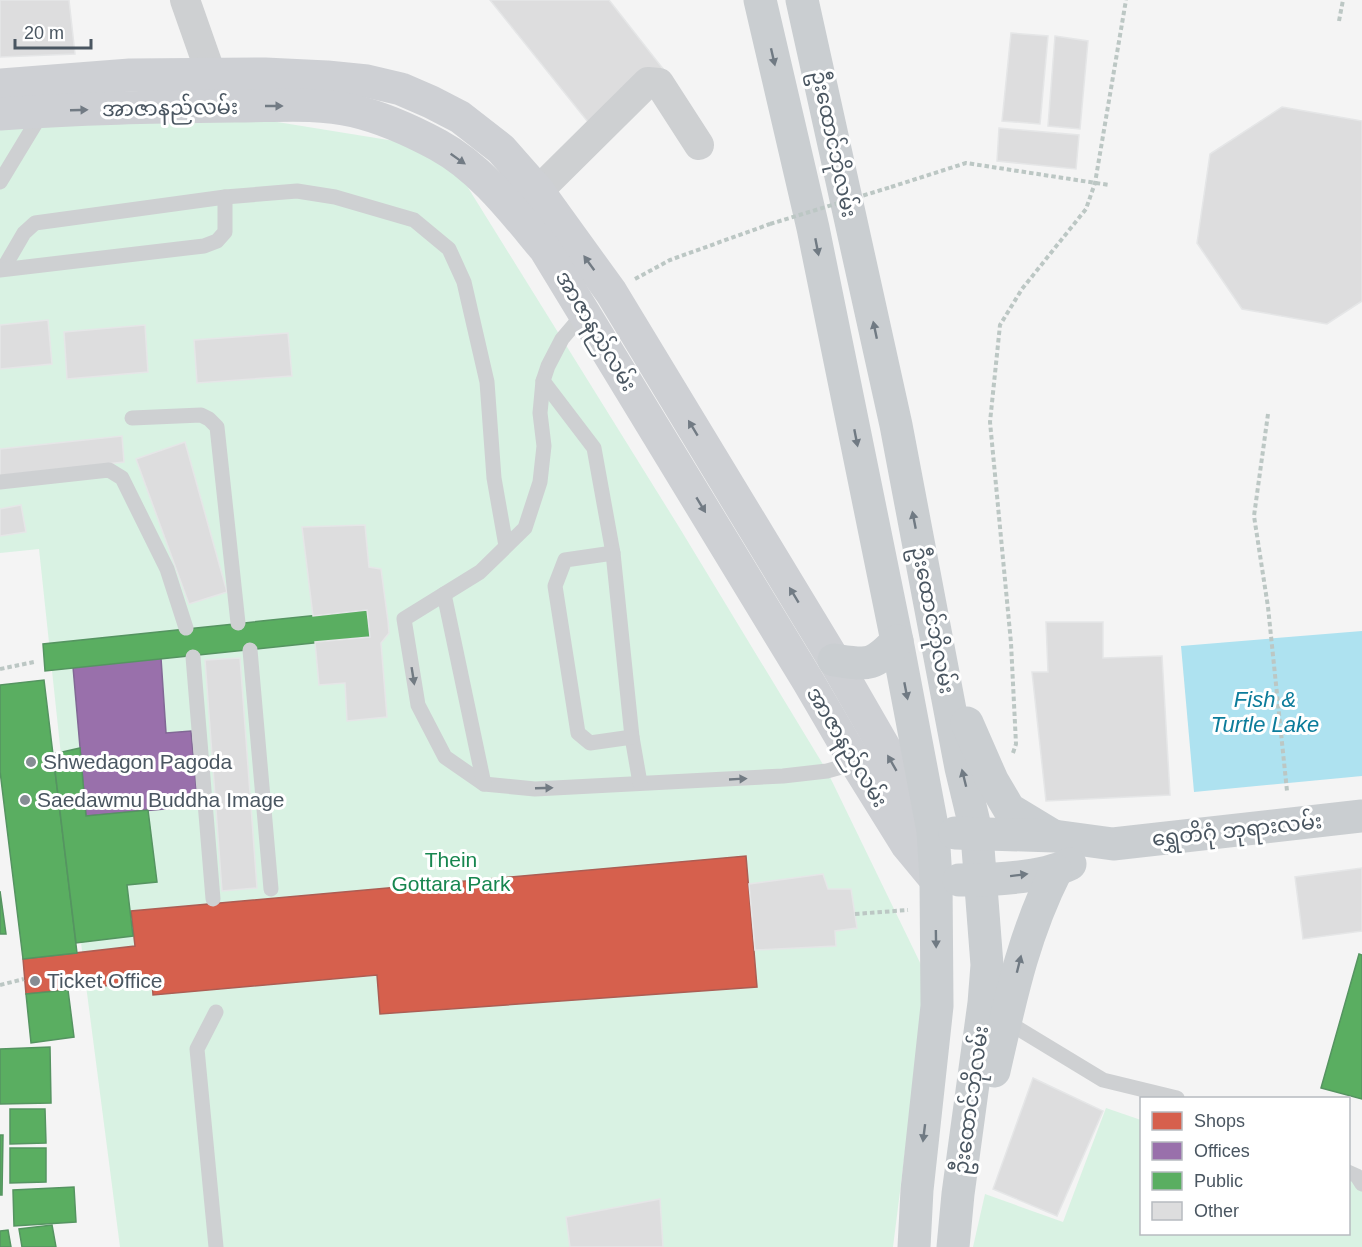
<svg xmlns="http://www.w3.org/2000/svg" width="1362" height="1247" font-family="Helvetica,'Noto Sans Myanmar',sans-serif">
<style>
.green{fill:#d9f2e3}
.water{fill:#aee2f0}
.shops{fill:#d6604d;stroke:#ac5d53;stroke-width:1.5}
.offices{fill:#9970ab;stroke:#816895;stroke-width:1.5}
.public{fill:#5aae61;stroke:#559461;stroke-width:1.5}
.building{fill:#ddddde;stroke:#e5e6e7;stroke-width:1.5}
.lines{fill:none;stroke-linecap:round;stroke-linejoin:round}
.path{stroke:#bcc7c4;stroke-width:4;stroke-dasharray:4.5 3;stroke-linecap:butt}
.lane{stroke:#ced0d2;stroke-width:15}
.street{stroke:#ced0d2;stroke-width:30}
.secondary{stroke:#ced0d4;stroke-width:33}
.primary{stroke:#caced1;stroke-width:33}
.path-bridge{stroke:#bcc7c4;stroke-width:4;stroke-dasharray:4.5 3;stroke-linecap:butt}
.oneway{fill:#707a83}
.oneway2{fill:#727b84}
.oneway3{fill:#727b83}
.poi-dot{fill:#868d94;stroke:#fff;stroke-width:2}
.labels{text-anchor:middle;stroke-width:6;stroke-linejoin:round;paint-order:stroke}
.street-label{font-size:21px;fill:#4a5661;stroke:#fff}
.poi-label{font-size:21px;fill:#4a5661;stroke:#fff;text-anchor:start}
.park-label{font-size:21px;fill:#17864f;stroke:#fff}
.water-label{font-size:22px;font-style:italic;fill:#0c7c9b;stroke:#fff}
</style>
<rect width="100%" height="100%" fill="#f4f4f4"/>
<g class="green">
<polygon points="203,110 444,149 679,527 827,771 927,977 893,1247 120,1247 84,970 39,549 0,553 0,129"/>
<polygon points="1106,1108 1141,1120 1142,1234 1348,1234 1349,1180 1362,1184 1362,1247 973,1247 985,1194 1063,1222"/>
</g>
<polygon class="water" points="1362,631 1362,776 1194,792 1181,646"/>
<polygon class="shops" points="746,856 757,987 380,1014 377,975 153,995 152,981 26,994 23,959 135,946 131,911"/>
<polygon class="offices" points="161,658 166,733 191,731 198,806 86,816 73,667"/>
<g class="public">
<polygon points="367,610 370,637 45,671 43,644"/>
<polygon points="44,680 77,953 23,959 0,771 0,685"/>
<polygon points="80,748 86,816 148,810 157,882 127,885 133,936 76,943 53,754"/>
<polygon points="0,891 6,934 0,934"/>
<polygon points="1359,954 1362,955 1362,1099 1321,1088"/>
<polygon points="68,990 74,1037 31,1043 26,994"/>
<polygon points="50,1047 51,1103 0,1104 0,1049"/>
<polygon points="10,1109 45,1109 46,1143 10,1144"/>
<polygon points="0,1135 3,1135 2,1195 0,1195"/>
<polygon points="10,1148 46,1148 46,1182 10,1183"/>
<polygon points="74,1187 76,1222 14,1226 13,1190"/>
<polygon points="52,1225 56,1247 22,1247 19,1229"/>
<polygon points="8,1230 11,1247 0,1247 0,1231"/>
</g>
<g class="building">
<polygon points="0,0 69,0 75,54 0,57"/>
<polygon points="490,0 609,0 664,70 588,122"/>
<polygon points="1011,33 1048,36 1040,124 1002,121"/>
<polygon points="1055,36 1088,41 1080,129 1048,126"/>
<polygon points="1282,107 1362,121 1362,301 1327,324 1242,309 1197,243 1210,154"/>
<polygon points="999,128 1079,135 1076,169 997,161"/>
<polygon points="48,320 52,364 0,369 0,325"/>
<polygon points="145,325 148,372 67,379 64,332"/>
<polygon points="288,333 292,376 197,383 194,340"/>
<polygon points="122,436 124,462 0,476 0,449"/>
<polygon points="185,442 227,592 189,604 136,459"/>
<polygon points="21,505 26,532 0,536 0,509"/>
<polygon points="365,525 369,567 381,569 388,621 389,633 381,643 387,717 347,721 345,683 319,685 315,642 370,637 367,610 313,616 302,527"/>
<polygon points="1046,622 1103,622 1103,658 1162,656 1170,795 1046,801 1032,672 1048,672"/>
<polygon points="240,658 257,888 222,891 205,660"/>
<polygon points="1362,868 1362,931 1303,939 1295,877"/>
<polygon points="823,874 828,889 851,889 857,928 835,931 836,946 755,950 749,884"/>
<polygon points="1033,1078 1103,1111 1057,1216 993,1189"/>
<polygon points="660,1199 663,1247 570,1247 566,1217"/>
</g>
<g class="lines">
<g class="path">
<polyline points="1339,21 1343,0"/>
<polyline points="891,187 966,163 1109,185"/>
<polyline points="635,279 670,260 770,224"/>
<polyline points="1268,414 1254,516 1268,607 1287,791"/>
<polyline points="0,669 34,662"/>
<polyline points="1013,753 1016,744 1011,643 990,422 1000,325 1022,289 1086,209 1095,183 1126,0"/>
<polyline points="855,914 908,910"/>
<polyline points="0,985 24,979"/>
</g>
<g class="lane">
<polyline points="0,182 43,111"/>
<polyline points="3,269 24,233 35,223 225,197 297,191 335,197 414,220 449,249 464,282 487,382 494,478 506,546"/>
<polyline points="0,270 204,246 217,241 225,232 225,197"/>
<polyline points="585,312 562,339 548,366 543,381 540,413 544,446 540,482 525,528 480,572 404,619 418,705 445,757 484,784 535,789 783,776 827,771 856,763"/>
<polyline points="543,381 594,448 613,553 632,737 640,783"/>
<polyline points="132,418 201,415 209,419 217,427 238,623"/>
<polyline points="0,482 109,470 122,478 167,569 186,628"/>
<polyline points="613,553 565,560 555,586 578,733 590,743 632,737"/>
<polyline points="444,594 484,784"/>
<polyline points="250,650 271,889"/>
<polyline points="193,657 213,899"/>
<polyline points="1004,1020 1103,1080 1177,1098"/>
<polyline points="1348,1172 1357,1176 1362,1184"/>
<polyline points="216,1247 197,1049 216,1012"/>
</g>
<g class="street">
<polyline points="185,0 211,74"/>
<polyline points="538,191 648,82 659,83 699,145"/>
</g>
<g class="secondary">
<polyline points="0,85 130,75 265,74 327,77 367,81 401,89 431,102 460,117 501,149 538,191 611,292 834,660 932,830"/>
<path d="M0,114c79,-6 158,-7 236,-8 39,0 81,-4 118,5 30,7 58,20 84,34 44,24 76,67 107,104l263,432 48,82 51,82 29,35"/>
</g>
<g class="primary">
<polyline points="760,0 813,228 897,641 933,831 936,880 937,1006 917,1190 914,1247"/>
<polyline points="802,0 896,425 961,768 977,835 987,965 984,1003 958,1194 953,1247"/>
<path d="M834,660c35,5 38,7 63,-19"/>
<polyline points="967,723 992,780 1009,809 1052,835"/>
<polyline points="955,833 1054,836 1113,844 1362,816"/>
<path d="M959,880c32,0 83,-2 111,-16"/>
<path d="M994,1071c16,-70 29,-135 62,-200"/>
</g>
<polyline class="path-bridge" points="770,224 891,187"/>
</g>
<defs><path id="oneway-solid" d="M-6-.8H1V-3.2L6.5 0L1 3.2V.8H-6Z" transform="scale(1.5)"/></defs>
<g class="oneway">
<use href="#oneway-solid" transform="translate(773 57) rotate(77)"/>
<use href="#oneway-solid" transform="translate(817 247) rotate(79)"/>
<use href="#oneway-solid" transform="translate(875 330) rotate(-102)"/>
<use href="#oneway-solid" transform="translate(856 438) rotate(79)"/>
<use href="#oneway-solid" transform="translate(914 520) rotate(-101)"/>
<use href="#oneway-solid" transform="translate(906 691) rotate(79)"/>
<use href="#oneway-solid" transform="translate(964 778) rotate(-104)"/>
<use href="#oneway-solid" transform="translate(1019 875) rotate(-7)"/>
<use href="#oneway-solid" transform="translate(936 939) rotate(89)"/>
<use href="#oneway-solid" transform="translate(1019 964) rotate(-76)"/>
<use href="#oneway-solid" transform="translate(924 1133) rotate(97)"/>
</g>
<g class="oneway2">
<use href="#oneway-solid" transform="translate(274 106)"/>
<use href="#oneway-solid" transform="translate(79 110) rotate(-2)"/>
<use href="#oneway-solid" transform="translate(458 159) rotate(35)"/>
<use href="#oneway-solid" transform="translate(589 263) rotate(-126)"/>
<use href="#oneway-solid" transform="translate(693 428) rotate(-121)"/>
<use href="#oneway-solid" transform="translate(701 505) rotate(59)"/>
<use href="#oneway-solid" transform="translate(794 595) rotate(-121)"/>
<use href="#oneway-solid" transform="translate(892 763) rotate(-120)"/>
</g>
<g class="oneway3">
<use href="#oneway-solid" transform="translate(413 676) rotate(81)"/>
<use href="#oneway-solid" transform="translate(738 779) rotate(-3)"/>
<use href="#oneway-solid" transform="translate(544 788) rotate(-2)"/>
</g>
<g class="poi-dot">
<circle cx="31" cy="762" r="6"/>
<circle cx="25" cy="800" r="6"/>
<circle cx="35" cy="981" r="6"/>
</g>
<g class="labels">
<g class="street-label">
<text transform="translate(170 108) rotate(-1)" y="7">အာဇာနည်လမ်း</text>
<text transform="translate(834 144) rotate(78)" y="7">ဦးထောင်ဘိုလမ်း</text>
<text transform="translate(596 331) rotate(59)" y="7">အာဇာနည်လမ်း</text>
<text transform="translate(933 620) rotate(79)" y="7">ဦးထောင်ဘိုလမ်း</text>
<text transform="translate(847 747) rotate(59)" y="7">အာဇာနည်လမ်း</text>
<text transform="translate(1237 830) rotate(-6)" y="7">ရွှေတိဂုံ ဘုရားလမ်း</text>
<text transform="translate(971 1100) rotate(-82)" y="7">ဦးထောင်ဘိုလမ်း</text>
</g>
<g class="poi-label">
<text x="43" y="769">Shwedagon Pagoda</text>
<text x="37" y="807">Saedawmu Buddha Image</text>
<text x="47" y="988">Ticket Office</text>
</g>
<g class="park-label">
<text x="451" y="867">Thein<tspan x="451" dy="24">Gottara Park</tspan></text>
</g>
<g class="water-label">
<text x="1265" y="707">Fish &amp;<tspan x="1265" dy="25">Turtle Lake</tspan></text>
</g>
</g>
<rect x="1140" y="1097" width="210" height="138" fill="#ffffff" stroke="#b7bbc0" stroke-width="1.5"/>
<rect x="1152" y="1112" width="30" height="18" fill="#d6604d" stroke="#b7bbc0" stroke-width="1.5"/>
<text x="1194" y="1127" font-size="18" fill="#4a5661">Shops</text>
<rect x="1152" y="1142" width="30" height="18" fill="#9970ab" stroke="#b7bbc0" stroke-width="1.5"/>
<text x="1194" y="1157" font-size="18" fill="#4a5661">Offices</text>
<rect x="1152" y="1172" width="30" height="18" fill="#5aae61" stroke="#b7bbc0" stroke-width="1.5"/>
<text x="1194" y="1187" font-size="18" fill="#4a5661">Public</text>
<rect x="1152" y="1202" width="30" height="18" fill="#ddddde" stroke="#b7bbc0" stroke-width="1.5"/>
<text x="1194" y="1217" font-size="18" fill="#4a5661">Other</text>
<path d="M15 39v9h76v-9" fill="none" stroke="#4a5661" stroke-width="3"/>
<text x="24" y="39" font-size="18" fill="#4a5661" stroke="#ffffff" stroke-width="4.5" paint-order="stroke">20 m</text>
</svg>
